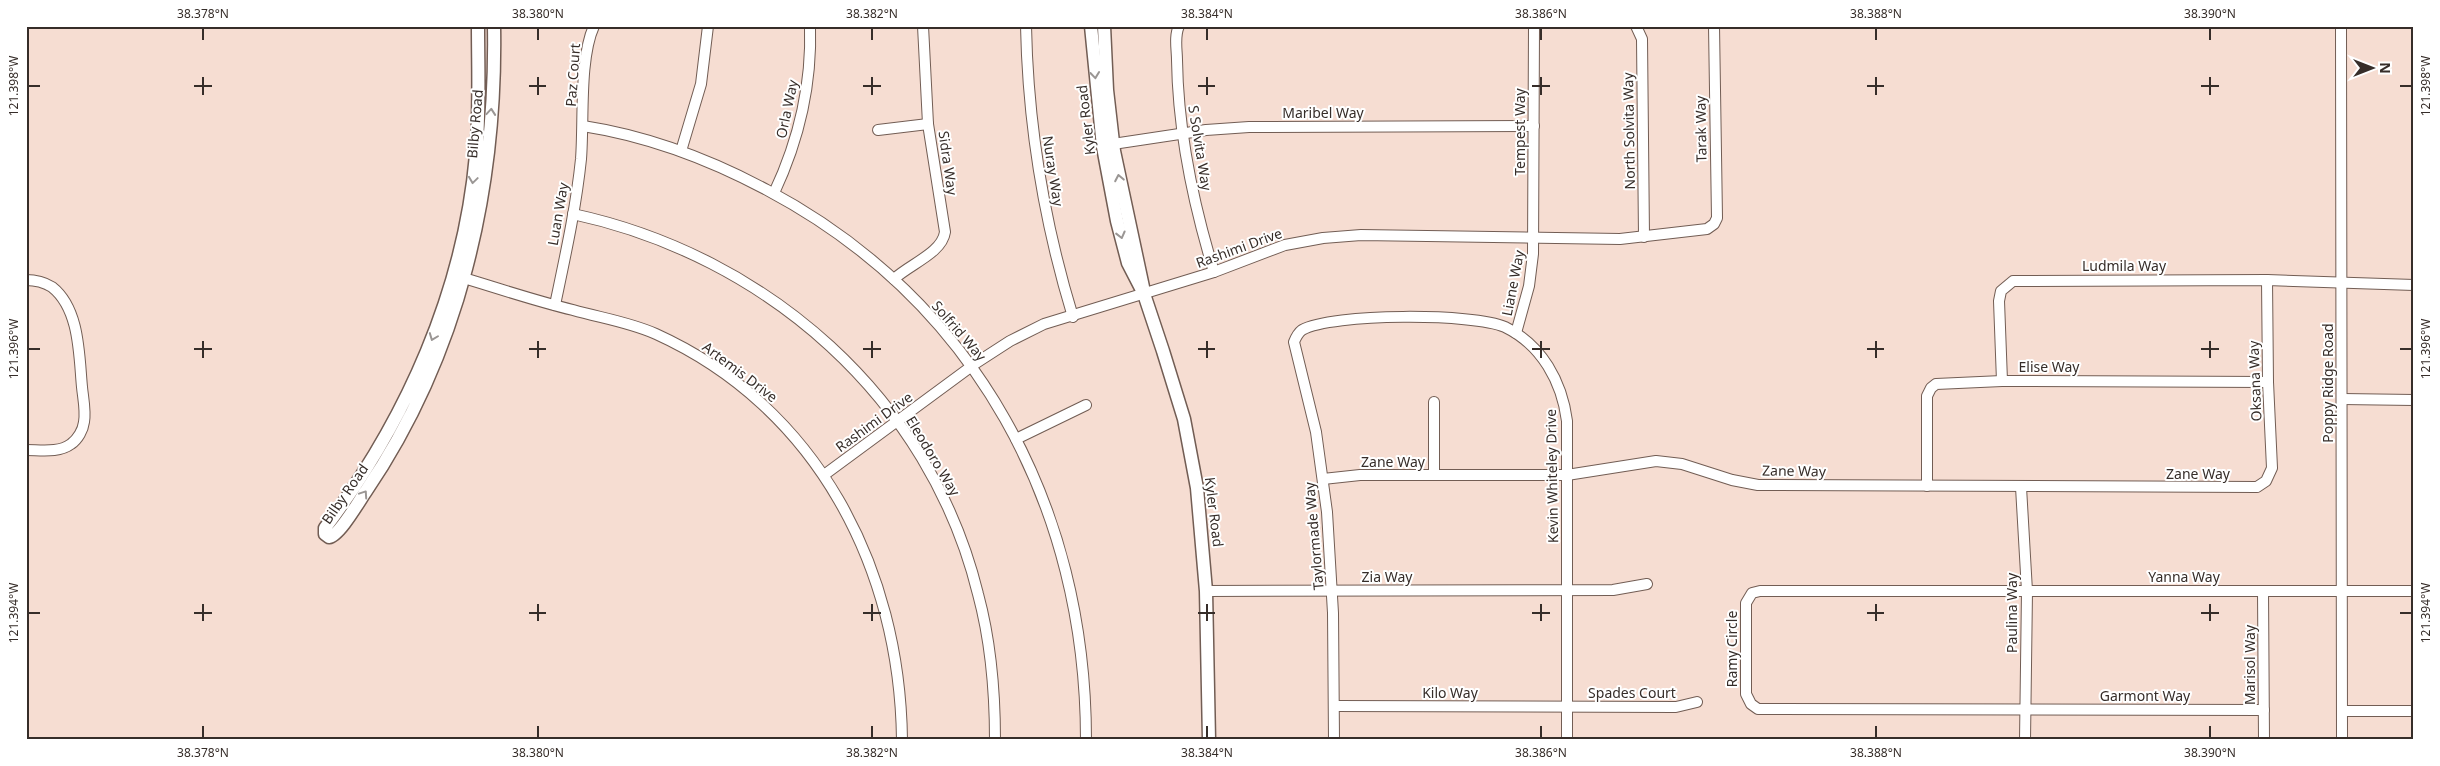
<svg xmlns="http://www.w3.org/2000/svg" width="2440" height="766" font-family="'Noto Sans',sans-serif">
<style>
.lines{fill:none;stroke-linecap:round;stroke-linejoin:round}
.minor-casing{stroke:#725d54;stroke-width:12}
.tertiary-casing{stroke:#725d54;stroke-width:15}
.minor{stroke:#fff;stroke-width:10}
.tertiary{stroke:#fff;stroke-width:12}
.oneway{stroke:#9a9694}
.ticks{fill:none;stroke:#362d29;stroke-width:2}
.labels{text-anchor:middle;stroke-width:4;stroke-linejoin:round;paint-order:stroke}
.street-label{font-size:14px;fill:#362d29;stroke:#fff}
.neatline{fill:none;stroke:#362d29;stroke-width:2}
.ticks-label{font-size:12px;text-anchor:middle;fill:#362d29}
</style>
<rect width="100%" height="100%" fill="#f6ddd2"/>
<g class="lines">
<g class="minor-casing">
<g id="minor">
<path d="M1026,26c2,100 18,196 47,291"/>
<path d="M1179,26c-5,10 -2,24 -2,34 1,73 16,143 37,212"/>
<polyline points="1636,26 1642,39 1644,237"/>
<polyline points="2341,26 2342,740"/>
<path d="M583,126c65,10 126,33 184,64 209,111 319,316 319,550"/>
<polyline points="878,130 928,124"/>
<polyline points="1113,144 1206,130 1249,127 1534,126"/>
<polyline points="681,151 701,84 708,26"/>
<path d="M774,193c25,-53 38,-108 36,-167"/>
<path d="M573,214c194,42 357,184 405,380 13,48 17,96 17,146"/>
<path d="M464,278c36,11 72,23 109,32 28,8 56,12 83,24 161,73 244,234 246,406"/>
<path d="M894,279c16,-15 48,-26 51,-47l-17,-108 -5,-98"/>
<path d="M26,280c9,0 18,2 26,7 28,22 27,69 30,100 1,11 4,24 2,35 -1,8 -6,17 -13,22 -12,9 -30,6 -45,6"/>
<path d="M555,305c10,-48 21,-97 26,-146 3,-38 -2,-100 13,-133"/>
<polyline points="1516,333 1529,286 1533,254 1534,26"/>
<polyline points="2002,381 1999,301 2001,291 2013,281 2267,280 2414,285"/>
<polyline points="2342,399 2414,400"/>
<polyline points="1434,402 1434,475"/>
<polyline points="1016,439 1086,405"/>
<polyline points="824,475 976,363 1010,341 1044,324 1214,272 1285,245 1323,238 1361,235 1620,239 1707,229 1714,224 1717,218 1714,26"/>
<polyline points="1323,479 1360,475 1567,475 1656,461 1682,464 1732,480 1758,485 2257,487 2266,481 2272,468 2268,382 2267,280"/>
<polyline points="1927,486 1927,396 1931,388 1936,384 2002,381 2268,382"/>
<polyline points="2021,487 2027,591 2025,740"/>
<polyline points="1206,591 1613,590 1647,584"/>
<polyline points="2263,591 2264,740"/>
<polyline points="1334,706 1676,707 1697,702"/>
<polyline points="2264,710 1758,709 1751,704 1746,694 1746,603 1752,593 1760,591 2414,591"/>
<polyline points="2342,711 2414,711"/>
<path d="M1334,740l-1,-127 -6,-101 -11,-80 -22,-90c2,-5 4,-9 8,-12 30,-17 172,-17 203,-3 37,18 57,55 62,94v319"/>
</g>
</g>
<g class="tertiary-casing">
<g id="tertiary">
<path d="M478,26c0,43 2,86 -2,129 -12,136 -69,264 -151,373v6l4,3c10,-1 30,-36 37,-46 93,-137 131,-301 128,-465"/>
<polyline points="1091,26 1103,147 1117,221 1128,263 1144,294 1163,351 1184,419 1197,488 1206,591 1209,740"/>
<polyline points="1104,26 1107,90 1114,151 1143,287"/>
</g>
</g>
<use href="#minor" class="minor"/>
<use href="#tertiary" class="tertiary"/>
</g>
<defs><path id="oneway-chevron" d="M-2-3.5L2.5 0L-2 3.5" fill="none" stroke-width="1.6" stroke-linecap="round" stroke-linejoin="round" transform="scale(1.25)"/></defs>
<g class="oneway">
<use href="#oneway-chevron" transform="translate(1095 75) rotate(84)"/>
<use href="#oneway-chevron" transform="translate(491 112) rotate(-85)"/>
<use href="#oneway-chevron" transform="translate(1119 178) rotate(-101)"/>
<use href="#oneway-chevron" transform="translate(473 180) rotate(98)"/>
<use href="#oneway-chevron" transform="translate(1121 235) rotate(76)"/>
<use href="#oneway-chevron" transform="translate(433 337) rotate(111)"/>
<use href="#oneway-chevron" transform="translate(364 494) rotate(-56)"/>
</g>
<path class="ticks" d="M203,28v12M538,28v12M872,28v12M1207,28v12M1541,28v12M1876,28v12M2210,28v12M203,77v18M538,77v18M872,77v18M1207,77v18M1541,77v18M1876,77v18M2210,77v18M28,86h12M194,86h18M529,86h17M863,86h18M1198,86h17M1532,86h18M1867,86h17M2201,86h18M2400,86h12M203,341v17M538,341v17M872,341v17M1207,341v17M1541,341v17M1876,341v17M2210,341v17M28,349h12M194,349h18M529,349h17M863,349h18M1198,349h17M1532,349h18M1867,349h17M2201,349h18M2400,349h12M203,604v17M538,604v17M872,604v17M1207,604v17M1541,604v17M1876,604v17M2210,604v17M28,613h12M194,613h18M529,613h17M863,613h18M1198,613h17M1532,613h18M1867,613h17M2201,613h18M2400,613h12M203,726v12M538,726v12M872,726v12M1207,726v12M1541,726v12M1876,726v12M2210,726v12"/>
<g class="labels">
<g class="street-label">
<text transform="translate(573 75) rotate(-86)" y="5">Paz Court</text>
<text transform="translate(787 109) rotate(-78)" y="5">Orla Way</text>
<text x="1323" y="118">Maribel Way</text>
<text transform="translate(1086 120) rotate(-97)" y="5">Kyler Road</text>
<text transform="translate(475 124) rotate(-85)" y="5">Bilby Road</text>
<text transform="translate(1701 129) rotate(-91)" y="5">Tarak Way</text>
<text transform="translate(1629 131) rotate(-91)" y="5">North Solvita Way</text>
<text transform="translate(1520 132) rotate(-90)" y="5">Tempest Way</text>
<text transform="translate(1200 148) rotate(81)" y="5">S Solvita Way</text>
<text transform="translate(948 163) rotate(82)" y="5">Sidra Way</text>
<text transform="translate(1053 171) rotate(81)" y="5">Nuray Way</text>
<text transform="translate(558 214) rotate(-80)" y="5">Luan Way</text>
<text transform="translate(1239 248) rotate(-20)" y="5">Rashimi Drive</text>
<text x="2124" y="271">Ludmila Way</text>
<text transform="translate(1513 283) rotate(-79)" y="5">Liane Way</text>
<text transform="translate(959 331) rotate(49)" y="5">Solfrid Way</text>
<text x="2049" y="372">Elise Way</text>
<text transform="translate(740 372) rotate(37)" y="5">Artemis Drive</text>
<text transform="translate(2255 381) rotate(-92)" y="5">Oksana Way</text>
<text transform="translate(2328 383) rotate(-90)" y="5">Poppy Ridge Road</text>
<text transform="translate(874 422) rotate(-36)" y="5">Rashimi Drive</text>
<text transform="translate(933 456) rotate(59)" y="5">Eleodoro Way</text>
<text x="1393" y="467">Zane Way</text>
<text transform="translate(1794 471) rotate(1)" y="5">Zane Way</text>
<text x="2198" y="479">Zane Way</text>
<text transform="translate(1552 476) rotate(-91)" y="5">Kevin Whiteley Drive</text>
<text transform="translate(345 494) rotate(-55)" y="5">Bilby Road</text>
<text transform="translate(1214 512) rotate(83)" y="5">Kyler Road</text>
<text transform="translate(1314 536) rotate(-95)" y="5">Taylormade Way</text>
<text x="1387" y="582">Zia Way</text>
<text x="2184" y="582">Yanna Way</text>
<text transform="translate(2012 613) rotate(-90)" y="5">Paulina Way</text>
<text transform="translate(1732 649) rotate(-90)" y="5">Ramy Circle</text>
<text transform="translate(2250 665) rotate(-90)" y="5">Marisol Way</text>
<text x="1450" y="698">Kilo Way</text>
<text x="1632" y="698">Spades Court</text>
<text x="2145" y="701">Garmont Way</text>
</g>
</g>
<rect width="2440" height="766" fill="none" stroke="#ffffff" stroke-width="55"/>
<g transform="translate(2372 68) rotate(90)" stroke="#ffffff" stroke-width="4" paint-order="stroke">
<path d="M0-4L9 19L0 12L-9 19Z" fill="#362d29"/>
<text y="-8" font-size="14" font-weight="bold" text-anchor="middle" fill="#362d29">N</text>
</g>
<rect x="28" y="28" width="2384" height="710" class="neatline"/>
<g class="ticks-label">
<text x="203" y="18">38.378°N</text>
<text x="538" y="18">38.380°N</text>
<text x="872" y="18">38.382°N</text>
<text x="1207" y="18">38.384°N</text>
<text x="1541" y="18">38.386°N</text>
<text x="1876" y="18">38.388°N</text>
<text x="2210" y="18">38.390°N</text>
<text transform="translate(2426 86) rotate(-90)" y="4">121.398°W</text>
<text transform="translate(14 86) rotate(-90)" y="4">121.398°W</text>
<text transform="translate(2426 349) rotate(-90)" y="4">121.396°W</text>
<text transform="translate(14 349) rotate(-90)" y="4">121.396°W</text>
<text transform="translate(2426 613) rotate(-90)" y="4">121.394°W</text>
<text transform="translate(14 613) rotate(-90)" y="4">121.394°W</text>
<text x="203" y="757">38.378°N</text>
<text x="538" y="757">38.380°N</text>
<text x="872" y="757">38.382°N</text>
<text x="1207" y="757">38.384°N</text>
<text x="1541" y="757">38.386°N</text>
<text x="1876" y="757">38.388°N</text>
<text x="2210" y="757">38.390°N</text>
</g>
</svg>
